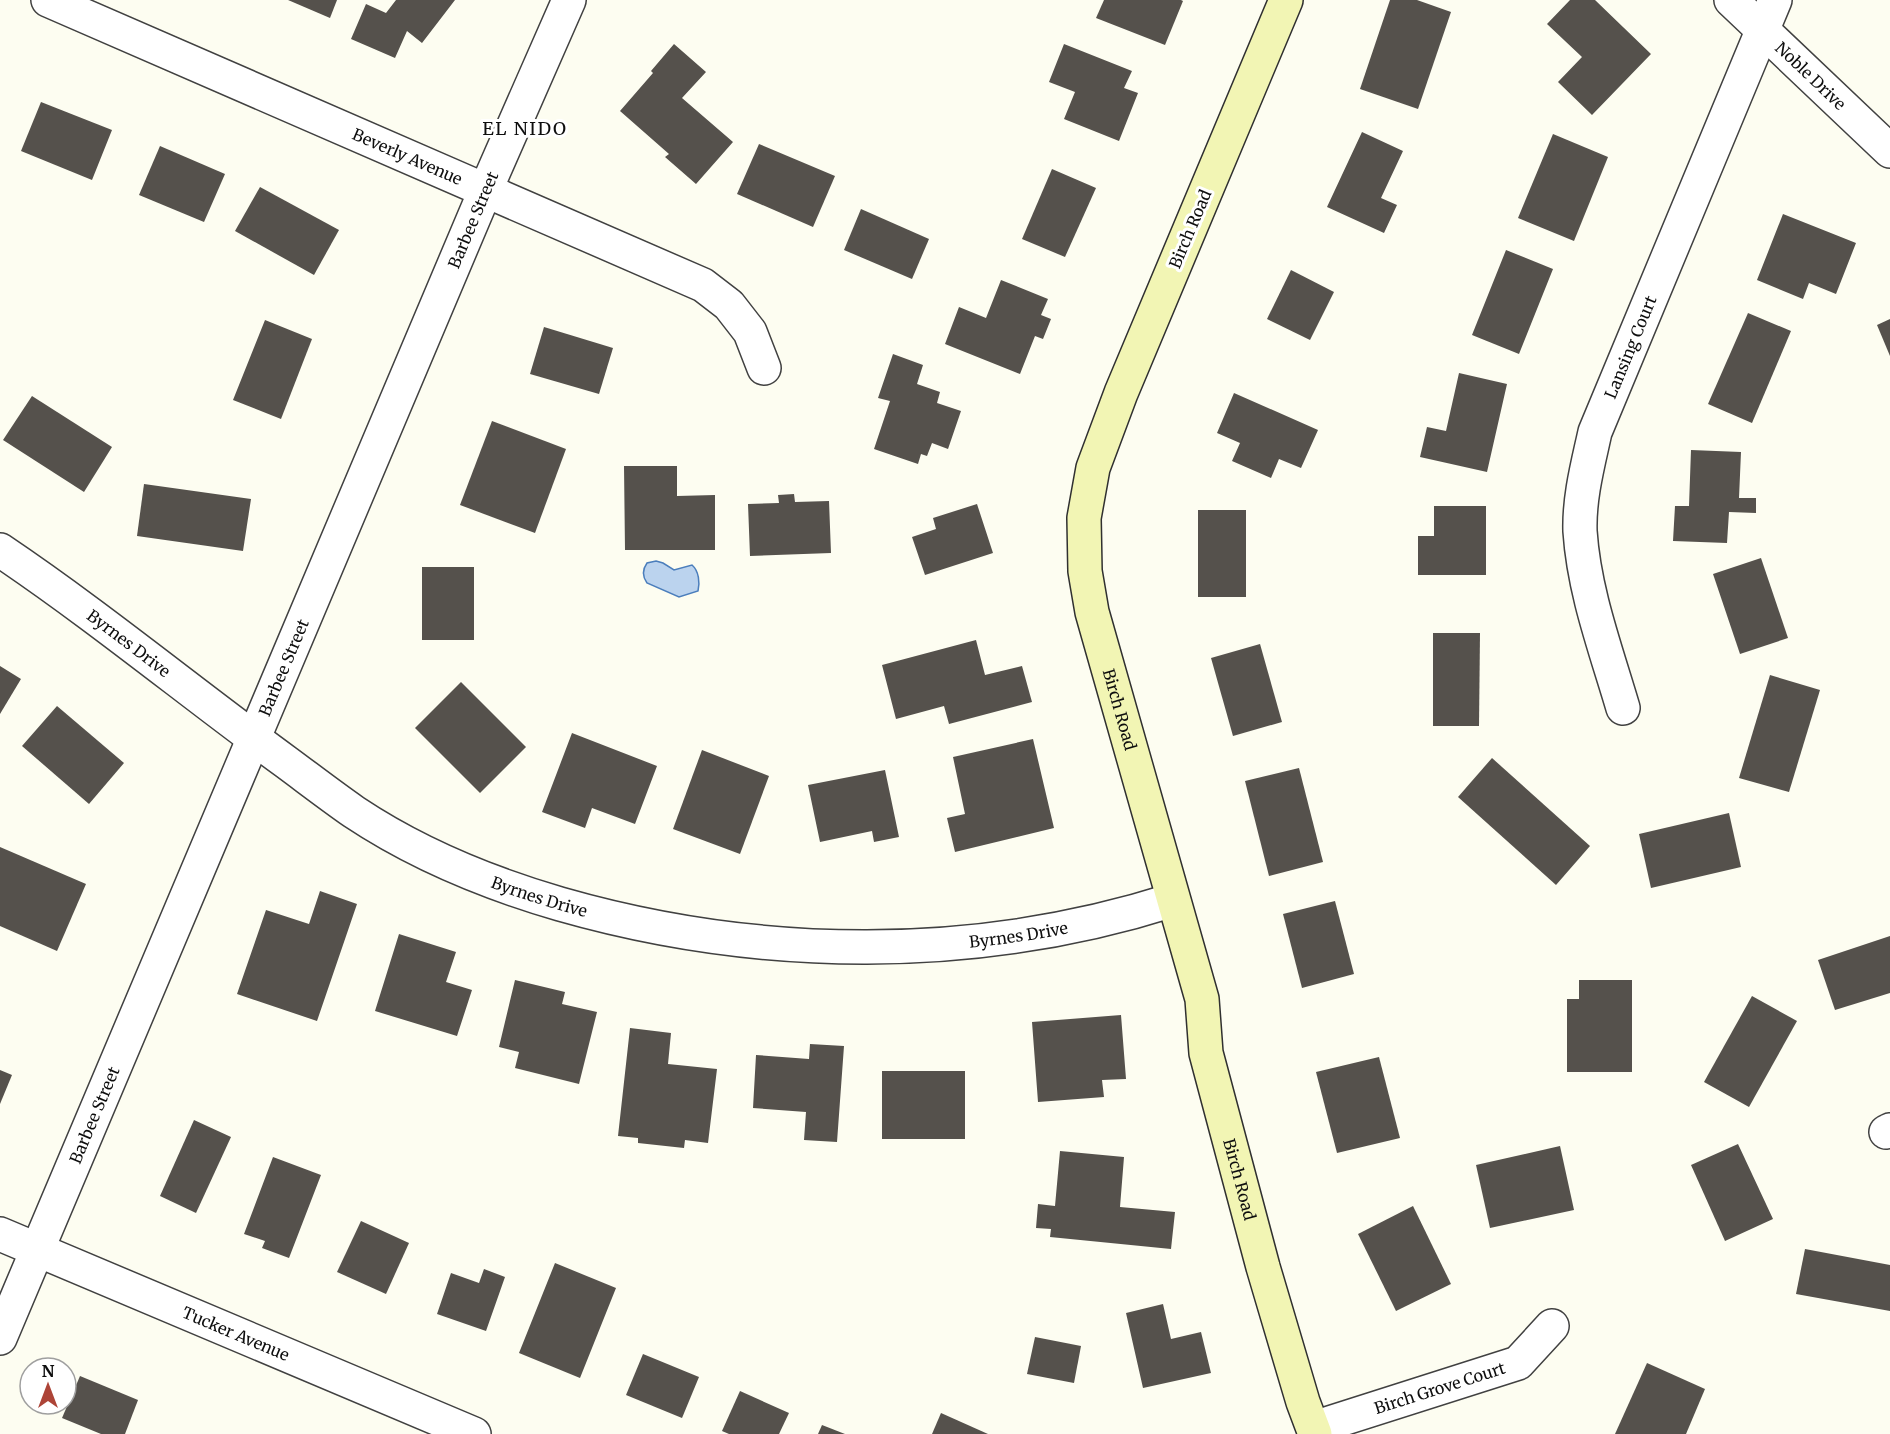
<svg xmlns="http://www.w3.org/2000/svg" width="1890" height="1434" font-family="Merriweather,serif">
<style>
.water{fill:#bbd3ee;stroke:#4b7ebc;stroke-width:1.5}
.building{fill:#55514c}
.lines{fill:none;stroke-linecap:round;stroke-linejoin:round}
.street-casing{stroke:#414141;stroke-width:36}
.secondary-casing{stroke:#303030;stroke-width:36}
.street{stroke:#fff;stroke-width:33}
.secondary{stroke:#f2f5b4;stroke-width:33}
.labels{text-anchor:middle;stroke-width:6;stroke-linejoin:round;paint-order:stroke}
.street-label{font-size:16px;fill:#0e0e0e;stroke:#fff}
.neighbourhood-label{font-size:18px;letter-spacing:1.5px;fill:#0e0e0e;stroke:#fff}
</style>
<rect width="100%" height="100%" fill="#fdfdf1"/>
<path class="water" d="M656,561l7,2 11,7 18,-5c7,6 8,18 6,26l-19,6 -32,-14c-5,-7 -5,-13 0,-20z"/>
<g class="building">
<polygon points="288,0 337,0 330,18"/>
<polygon points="396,0 455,0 422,43 407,31 395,58 351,39 366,4 386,13"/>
<polygon points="1104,0 1181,0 1183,1 1165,45 1096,18"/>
<polygon points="1390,0 1417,0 1451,12 1418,109 1360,89"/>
<polygon points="1570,0 1595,0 1651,54 1592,115 1558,82 1582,57 1547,24"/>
<polygon points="674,44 706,72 682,98 733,142 696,184 665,157 669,154 620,111 653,73 651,71"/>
<polygon points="1064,44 1132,71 1124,88 1138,93 1119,141 1064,119 1075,92 1049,82"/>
<polygon points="41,102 112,130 92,180 21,151"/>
<polygon points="1362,132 1403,151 1381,198 1397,205 1384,233 1327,207"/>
<polygon points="1553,134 1608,157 1574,241 1518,218"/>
<polygon points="759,144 835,176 813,227 737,194"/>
<polygon points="160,146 225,174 204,222 139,195"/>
<polygon points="1052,169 1096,188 1065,257 1022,239"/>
<polygon points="260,187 339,230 314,275 235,231"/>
<polygon points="861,209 929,239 912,279 844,250"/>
<polygon points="1783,214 1856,243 1836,294 1809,283 1803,299 1757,280"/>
<polygon points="1506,250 1553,269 1519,354 1472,335"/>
<polygon points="1291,270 1334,292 1310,340 1267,319"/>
<polygon points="1001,280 1048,299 1041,315 1051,319 1043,339 1035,336 1020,374 945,344 959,307 986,318"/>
<polygon points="1748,313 1791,331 1752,423 1708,404"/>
<polygon points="1890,319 1890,356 1877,325"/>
<polygon points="265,320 312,339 281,419 233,400"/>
<polygon points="544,327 613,348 599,394 530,374"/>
<polygon points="893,354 923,365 917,384 940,392 937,403 961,411 948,449 932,443 927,456 921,454 918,464 874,449 890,401 878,398"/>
<polygon points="1459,373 1507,384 1487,472 1420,457 1427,427 1446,431"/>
<polygon points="1234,393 1318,430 1301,468 1279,459 1271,478 1232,461 1240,443 1217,433"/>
<polygon points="32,396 112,447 84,492 3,440"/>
<polygon points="492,421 566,449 535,533 460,505"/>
<polygon points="1691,450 1741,452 1739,498 1756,498 1756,513 1729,512 1727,543 1673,541 1675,506 1689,506"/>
<polygon points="624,466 677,466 677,496 715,495 715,550 625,550"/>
<polygon points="144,484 251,499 243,551 137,536"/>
<polygon points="794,494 795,502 829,501 831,553 750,556 748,504 779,503 778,495"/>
<polygon points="977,504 993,553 925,575 912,537 936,529 933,518"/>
<polygon points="1434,506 1486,506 1486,575 1418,575 1418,536 1434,536"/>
<rect x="1198" y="510" width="48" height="87"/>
<polygon points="1761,558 1788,638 1740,654 1713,574"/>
<rect x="422" y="567" width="52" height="73"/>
<polygon points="1433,633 1480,633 1479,726 1433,726"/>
<polygon points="976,640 985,675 1022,666 1032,702 949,724 944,706 896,719 882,665"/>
<polygon points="1260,644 1282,722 1233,736 1211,658"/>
<polygon points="0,666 21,679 0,714"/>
<polygon points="1770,675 1820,690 1789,792 1739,778"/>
<polygon points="461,682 526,747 480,793 415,728"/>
<polygon points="57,706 124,763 89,804 22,746"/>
<polygon points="572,733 657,766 635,824 592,808 585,828 542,812"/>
<polygon points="1033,739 1054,828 955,852 947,818 965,814 953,757"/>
<polygon points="702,750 769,776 740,854 673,829"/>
<polygon points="1492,758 1590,846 1556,885 1458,797"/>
<polygon points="1299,768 1323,862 1269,876 1245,781"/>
<polygon points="885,770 899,837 874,842 872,831 820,842 808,785"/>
<polygon points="1729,813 1741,867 1651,888 1639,834"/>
<polygon points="0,847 86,884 57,951 0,926"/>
<polygon points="320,891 357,904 317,1021 237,994 266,910 309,924"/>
<polygon points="1335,901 1354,974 1302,988 1283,914"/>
<polygon points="399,934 456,952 446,982 472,990 457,1036 375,1011"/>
<polygon points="1890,936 1890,993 1835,1010 1818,960"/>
<polygon points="515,980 565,992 562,1004 597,1012 579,1084 515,1068 519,1052 499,1047"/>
<polygon points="1579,980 1632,980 1632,1072 1567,1072 1567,999 1579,999"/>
<polygon points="1752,996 1797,1021 1749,1107 1704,1082"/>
<polygon points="1121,1015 1126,1079 1102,1080 1104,1097 1038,1102 1032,1022"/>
<polygon points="630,1028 671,1033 668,1064 717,1069 708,1143 685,1140 684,1148 638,1143 638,1138 618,1136"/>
<polygon points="810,1044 844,1046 837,1142 804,1140 806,1112 753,1108 756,1055 809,1059"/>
<polygon points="1379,1057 1400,1138 1337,1153 1316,1072"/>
<polygon points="0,1070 12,1075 0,1104"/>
<rect x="882" y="1071" width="83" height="68"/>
<polygon points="194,1120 231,1137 196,1213 160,1196"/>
<polygon points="1738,1144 1773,1219 1725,1241 1691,1165"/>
<polygon points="1560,1146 1574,1210 1490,1228 1476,1165"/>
<polygon points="1060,1151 1124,1157 1120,1207 1175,1212 1171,1249 1050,1237 1051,1229 1036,1228 1038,1204 1055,1206"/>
<polygon points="273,1157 321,1175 289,1258 262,1248 265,1241 244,1234"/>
<polygon points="1413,1206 1451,1284 1396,1311 1358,1234"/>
<polygon points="361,1221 409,1243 386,1294 337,1272"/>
<polygon points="1805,1249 1890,1265 1890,1311 1796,1294"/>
<polygon points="555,1263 616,1288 580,1378 519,1353"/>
<polygon points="484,1269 505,1277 486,1331 437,1314 451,1273 479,1283"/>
<polygon points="1163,1304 1171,1339 1201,1332 1211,1373 1143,1388 1126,1313"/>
<polygon points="1035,1337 1081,1346 1074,1383 1027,1374"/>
<polygon points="643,1354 699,1377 682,1418 626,1395"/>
<polygon points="1647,1363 1705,1389 1686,1434 1615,1434"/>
<polygon points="80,1376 138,1400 125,1434 101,1434 62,1418"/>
<polygon points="740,1391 789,1413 779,1434 729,1434 722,1431"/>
<polygon points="941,1413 988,1434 932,1434"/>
<polygon points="822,1425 845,1434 818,1434"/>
</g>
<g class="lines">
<g class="street-casing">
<g id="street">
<path id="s1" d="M48,0l655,285 26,20 21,27 14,36"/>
<path id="s2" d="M1731,0l159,151"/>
<path id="s3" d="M0,550c98,66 190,142 286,212 23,17 45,34 68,50 63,42 134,71 206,92 199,57 415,59 613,-4"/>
<path id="s4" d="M1623,708c-17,-58 -39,-116 -43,-177 -1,-34 8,-67 15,-99l180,-432"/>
<polyline points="1886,1132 1890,1130"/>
<path id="s5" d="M0,1234l474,200"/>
<path id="s6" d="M0,1338l486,-1149 83,-189"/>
<path id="s7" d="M1314,1428l204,-65 34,-37"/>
</g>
</g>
<g class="secondary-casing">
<g id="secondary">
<path id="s8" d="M1286,0l-165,393 -28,75 -9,50 1,53 7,41 110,387 4,54 57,214 40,135 12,32"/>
</g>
</g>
<use href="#street" class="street"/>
<use href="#secondary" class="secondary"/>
</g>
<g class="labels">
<g class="street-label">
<text dy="6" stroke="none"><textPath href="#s2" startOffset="110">Noble Drive</textPath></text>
<text dy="6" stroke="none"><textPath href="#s1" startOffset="392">Beverly Avenue</textPath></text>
<text dy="6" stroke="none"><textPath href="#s6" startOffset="1214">Barbee Street</textPath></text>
<text transform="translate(1190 229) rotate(-67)" y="6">Birch Road</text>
<text dy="6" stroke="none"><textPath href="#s4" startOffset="375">Lansing Court</textPath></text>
<text dy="6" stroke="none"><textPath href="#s3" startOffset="159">Byrnes Drive</textPath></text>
<text dy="6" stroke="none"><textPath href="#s6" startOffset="728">Barbee Street</textPath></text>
<text dy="6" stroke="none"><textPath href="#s8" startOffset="753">Birch Road</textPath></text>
<text dy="6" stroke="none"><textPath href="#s3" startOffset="645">Byrnes Drive</textPath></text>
<text dy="6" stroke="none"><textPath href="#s3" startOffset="1130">Byrnes Drive</textPath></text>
<text dy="6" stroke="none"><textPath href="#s6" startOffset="242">Barbee Street</textPath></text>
<text dy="6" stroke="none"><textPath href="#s8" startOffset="1239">Birch Road</textPath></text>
<text dy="6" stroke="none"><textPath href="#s5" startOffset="256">Tucker Avenue</textPath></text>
<text dy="6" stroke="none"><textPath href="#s7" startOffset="132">Birch Grove Court</textPath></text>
</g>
<g class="neighbourhood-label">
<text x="525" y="135">EL NIDO</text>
</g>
</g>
<g transform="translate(48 1386)"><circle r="28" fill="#ffffff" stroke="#9f9f9f" stroke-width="1.5"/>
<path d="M0-4.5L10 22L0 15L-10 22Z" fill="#ad4437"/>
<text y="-9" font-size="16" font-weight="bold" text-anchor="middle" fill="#0e0e0e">N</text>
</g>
</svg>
